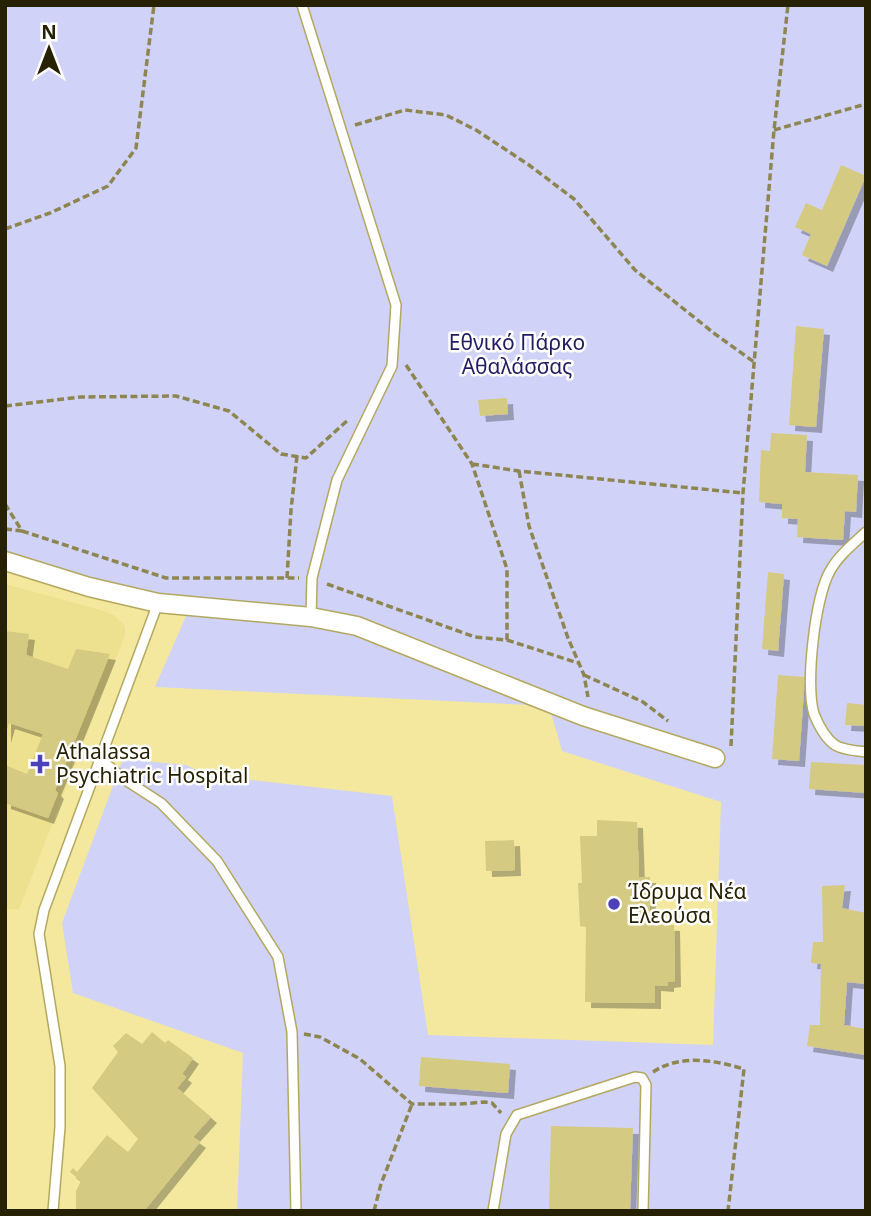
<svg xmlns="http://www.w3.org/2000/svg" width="871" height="1216" font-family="'Noto Sans',sans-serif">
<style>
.built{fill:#ede08e}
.green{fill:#d0d3f7}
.building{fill:#d5ca81;filter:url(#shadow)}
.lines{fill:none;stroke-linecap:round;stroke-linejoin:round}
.service-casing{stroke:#b3a860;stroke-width:12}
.minor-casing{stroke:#b3a860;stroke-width:21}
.path{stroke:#8e8652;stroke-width:3.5;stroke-dasharray:7 3.5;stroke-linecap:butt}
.service{stroke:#fff;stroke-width:9}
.minor{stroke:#fff;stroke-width:18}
.poi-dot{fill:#4c41b8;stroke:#fff;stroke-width:2.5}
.labels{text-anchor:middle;stroke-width:5;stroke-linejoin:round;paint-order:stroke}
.park-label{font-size:21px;fill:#231c60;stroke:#fff}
.poi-label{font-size:21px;fill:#262103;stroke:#fff;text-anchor:start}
</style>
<defs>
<filter id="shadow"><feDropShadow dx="6" dy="6" stdDeviation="0" flood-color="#0004"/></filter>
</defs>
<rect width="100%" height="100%" fill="#f3e89e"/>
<polygon class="built" points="5,584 104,611 115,616 125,626 125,635 25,894 19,909 5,910"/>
<polygon class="green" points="5,5 866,5 866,1211 237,1211 243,1053 73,993 62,923 123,759 186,765 207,775 392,796 428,1035 713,1045 721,802 562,751 549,706 155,687 190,607 5,560"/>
<g class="building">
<polygon points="841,165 866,176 827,266 802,255 811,234 795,227 806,203 822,210"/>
<polygon points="796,326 824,329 816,427 789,425"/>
<polygon points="507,398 508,414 480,416 478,400"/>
<polygon points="771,433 807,435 805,472 858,475 856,512 845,511 843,540 797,537 798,519 782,518 782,504 759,502 761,450 770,451"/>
<polygon points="768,572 784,574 778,651 762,649"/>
<polygon points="5,631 29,634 26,655 68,669 76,649 110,654 55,790 58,793 48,818 5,803 5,765 27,774 43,734 9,723 5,737"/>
<polygon points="778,675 805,677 799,761 772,759"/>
<polygon points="847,703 866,705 866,726 845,725"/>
<polygon points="811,762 866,765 866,793 809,789"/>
<polygon points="597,820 637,822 639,877 650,877 650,924 674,925 675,981 668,982 668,986 655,985 655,1003 585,1002 586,927 580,926 578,883 582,883 580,836 597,836"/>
<polygon points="514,840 515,870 486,871 485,841"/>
<polygon points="845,885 842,908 866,913 866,984 847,982 844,1025 866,1029 866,1055 807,1046 810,1025 820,1025 821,964 811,963 813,942 823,942 822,886"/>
<polygon points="152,1032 165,1043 168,1040 193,1058 182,1074 186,1077 177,1088 211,1117 193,1137 200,1142 144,1211 76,1211 76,1191 81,1181 70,1172 73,1168 77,1172 107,1135 128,1152 138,1139 92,1088 118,1052 113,1046 126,1033 142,1044"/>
<polygon points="421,1057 510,1064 508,1093 419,1086"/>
<polygon points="551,1126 633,1128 630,1211 549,1211"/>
</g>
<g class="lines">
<g class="service-casing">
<g id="service">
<polyline points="302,5 396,305 392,366 337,480 312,578 311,617"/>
<path d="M866,532c-13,12 -28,24 -36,39 -15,26 -25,114 -16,143 4,10 11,24 21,31 8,5 21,6 31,7"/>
<polyline points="100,759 124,779 161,803 217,861 278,957 292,1032 296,1211"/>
<polyline points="53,1211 60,1127 60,1066 39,934 44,910 158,603"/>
<polyline points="493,1211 506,1134 517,1115 635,1077 642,1078 646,1085 643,1211"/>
</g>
</g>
<g class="minor-casing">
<polyline id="minor" points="5,561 89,587 158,603 311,617 357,626 583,716 715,758"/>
</g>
<g class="path">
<polyline points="355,125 405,110 446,115 476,130 529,165 574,199 635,270 715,334 754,362"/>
<polyline points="774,130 866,104"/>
<polyline points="5,229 50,213 108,186 136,148 154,5"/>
<polyline points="5,406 81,397 176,396 229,411 281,454 306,458 349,419"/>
<polyline points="472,464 519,471 743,493"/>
<polyline points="519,471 529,526 568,638 584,675 588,697"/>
<polyline points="5,504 22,531 5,529"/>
<polyline points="22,531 166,578 299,578"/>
<polyline points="287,578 291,510 297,456"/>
<polyline points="327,584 475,637 507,640 507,569 472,464 406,365"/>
<polyline points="507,640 578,663"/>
<polyline points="584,675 643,702 668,721"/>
<polyline points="731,746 743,493 774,130 788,5"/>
<polyline points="304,1034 320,1037 360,1059 412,1104 459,1104 485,1102 492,1103 501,1113"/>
<path d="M653,1072c27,-18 61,-12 91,-3l-16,142"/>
<polyline points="374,1211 381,1184 412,1104"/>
</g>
<use href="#service" class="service"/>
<use href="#minor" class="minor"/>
</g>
<g class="poi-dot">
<path d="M36.5 753.5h7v7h7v7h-7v7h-7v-7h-7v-7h7z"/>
<circle cx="614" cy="904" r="7"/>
</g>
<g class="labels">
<g class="park-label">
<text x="517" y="350">Εθνικό Πάρκο<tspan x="517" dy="24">Αθαλάσσας</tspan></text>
</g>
<g class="poi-label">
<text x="56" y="759">Athalassa<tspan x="56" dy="24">Psychiatric Hospital</tspan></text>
<text x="628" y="899">Ίδρυμα Νέα<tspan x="628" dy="24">Ελεούσα</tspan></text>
</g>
</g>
<rect width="871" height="1216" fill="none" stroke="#262103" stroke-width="14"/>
<g transform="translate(49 49)" stroke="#ffffff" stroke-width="5" paint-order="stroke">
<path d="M0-5L12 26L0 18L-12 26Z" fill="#262103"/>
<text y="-10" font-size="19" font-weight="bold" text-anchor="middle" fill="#262103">N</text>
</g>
</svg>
